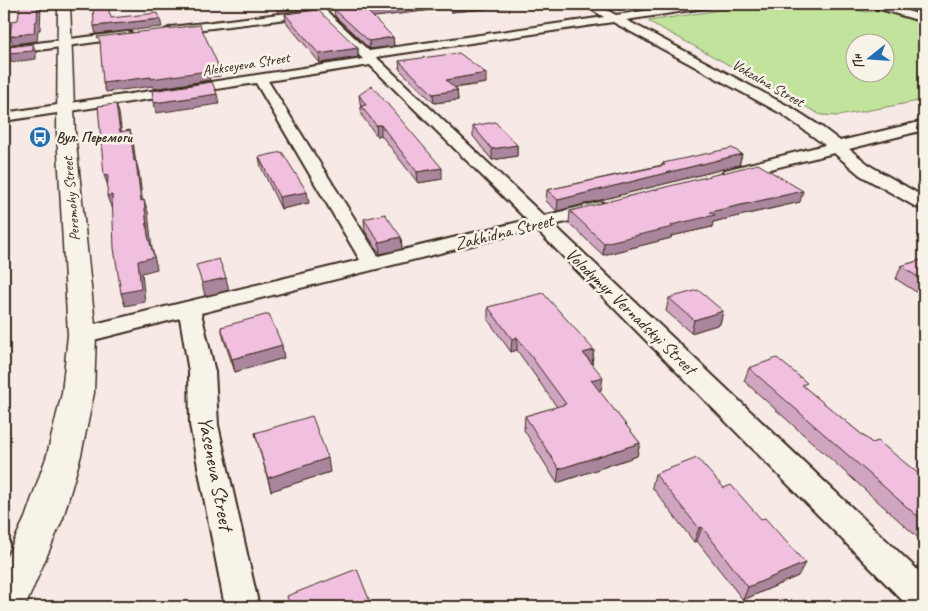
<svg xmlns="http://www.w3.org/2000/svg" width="928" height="611" font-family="Caveat,sans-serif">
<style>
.green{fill:#c2e39c;stroke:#7e865d;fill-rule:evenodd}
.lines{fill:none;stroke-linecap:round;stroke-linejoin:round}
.minor-casing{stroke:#3b2a1e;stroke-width:4}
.secondary-casing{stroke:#3b2a1e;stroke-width:3}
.minor{fill:#f7f3e8;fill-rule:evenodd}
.secondary{fill:#f7f3e8;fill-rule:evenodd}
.wall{fill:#d0a5c0;stroke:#3b2a1e}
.shaded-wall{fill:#a9869c;stroke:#3b2a1e}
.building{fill:#f2c0df;stroke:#3b2a1e}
.labels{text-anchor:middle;stroke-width:5;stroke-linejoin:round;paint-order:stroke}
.far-street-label{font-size:15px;fill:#3b2a1e;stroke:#f7f3e8}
.far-poi-label{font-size:15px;font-weight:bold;fill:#3b2a1e;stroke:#f7f3e8;text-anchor:start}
.street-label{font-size:18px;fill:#3b2a1e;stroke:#f7f3e8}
.near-street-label{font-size:21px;fill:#3b2a1e;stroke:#f7f3e8}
</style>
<rect width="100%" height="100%" fill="#f6e9e6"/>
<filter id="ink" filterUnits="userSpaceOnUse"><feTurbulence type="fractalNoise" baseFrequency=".02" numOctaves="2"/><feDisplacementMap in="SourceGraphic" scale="10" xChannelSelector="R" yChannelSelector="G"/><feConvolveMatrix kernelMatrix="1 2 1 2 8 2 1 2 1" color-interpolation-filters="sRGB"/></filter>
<g filter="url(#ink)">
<path class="green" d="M758,4h98l-10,2 20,6 13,-2 45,13v77l-86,16 -17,-1 -173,-94zM856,42h30v30h-30z"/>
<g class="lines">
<g class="minor-casing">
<g id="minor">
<path d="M308,4h11l50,47 235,-34 -21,-13h12l21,11 76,-11h24l-5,3 -85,13 166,88 31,20 17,13 84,-20v9l-75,19 23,18 52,30v13l-6,-2 -58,-33 -26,-22 -103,26 -6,-1 -3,-4 3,-4 100,-25 -43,-31 -169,-92 -237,35 168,159 55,-14 7,2 2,4 -2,4 -52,13 370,351v31h-15l-373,-378 -335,84 14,59 3,53 41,182h-34l-35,-182 -1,-53 -9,-54 -98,25 -8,-3 -4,-5 4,-5 8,-3 278,-67 -104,-177 -252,38v-8l359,-54 -44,-44 -148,18 -6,-3 6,-3 142,-17zM370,65l157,155 -149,36 -110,-175z"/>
<polygon points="869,4 884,4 924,16 924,22 870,6"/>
<polygon points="127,32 131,33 133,35 131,37 4,55 4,47"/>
</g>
</g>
<g class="secondary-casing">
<polygon id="secondary" points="58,4 70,4 75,133 96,335 94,393 81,455 63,518 25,607 4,607 4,562 25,518 47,455 62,393 68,335 57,133"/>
</g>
<use href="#minor" class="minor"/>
<use href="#secondary" class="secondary"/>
</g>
<g class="wall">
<polygon points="272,4 310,4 310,10 279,13"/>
<polygon points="321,4 361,4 326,8"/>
<polygon points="377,4 527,4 527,5 451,12 448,8 373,17 393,37 394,46 370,49 335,16 334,9"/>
<polygon points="616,4 655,4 626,8"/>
<polygon points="895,4 924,4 924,13"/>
<polygon points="285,14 358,48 358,57 320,63 286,22"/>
<polygon points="399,61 486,83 455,88 457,90 458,100 434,103 400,70"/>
<polygon points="359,95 442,179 418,183 381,135 377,136 362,116"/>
<polygon points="473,126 517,145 517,156 492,160 473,136"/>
<polygon points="742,154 739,165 557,211 546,201 547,190 662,165 663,163"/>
<polygon points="259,157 309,203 281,209 261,167"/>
<polygon points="800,202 713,222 712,227 671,236 671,238 603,255 569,223 570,211"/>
<polygon points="364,219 401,237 402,249 380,254 365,231"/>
<polygon points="924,259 924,297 896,279 901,266"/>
<polygon points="669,298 723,311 720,324 691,333 666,311"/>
<polygon points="488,307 594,350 592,363 601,390 599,391 640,443 637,456 557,483 524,430 525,416 557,407 517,350 511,352 488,320"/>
<polygon points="221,327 284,358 235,372 224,340"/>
<polygon points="749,368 805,388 872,443 924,478 924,543 744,381"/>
<polygon points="255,433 330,472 271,491"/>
<polygon points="655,474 798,576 743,600 697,541 694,542 652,487"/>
</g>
<g class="shaded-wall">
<polygon points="38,4 41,4 40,30 38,30 37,41 13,44 10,36 35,22"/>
<polygon points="294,4 310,4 310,10 279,13 278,5"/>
<polygon points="325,4 361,4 326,8"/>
<polygon points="423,4 447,4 448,8 367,18 366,10"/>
<polygon points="451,4 527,4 527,5 451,12"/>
<polygon points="626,4 655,4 626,8"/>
<polygon points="160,19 162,27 96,34 94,26"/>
<polygon points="393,37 394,46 370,49 369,41"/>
<polygon points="33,44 36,53 36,59 12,62 8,53"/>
<polygon points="358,48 358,57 320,63 319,54"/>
<polygon points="219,67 220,76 209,77 210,80 153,89 153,86 106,92 103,83"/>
<polygon points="486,73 486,83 446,89 446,80"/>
<polygon points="457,90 458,100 434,103 433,94"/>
<polygon points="217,94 219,104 156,113 154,103"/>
<polygon points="116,104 119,113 123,142 120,132"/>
<polygon points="376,125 381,125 381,135 377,136"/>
<polygon points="130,130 133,140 137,172 134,161"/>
<polygon points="517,145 517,156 492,160 492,149"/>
<polygon points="742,154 739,165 557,211 558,200"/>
<polygon points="136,161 139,172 144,213 141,201"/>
<polygon points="442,168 442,179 418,183 417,172"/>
<polygon points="108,174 108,186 104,175"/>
<polygon points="803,191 800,202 713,222 712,227 671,236 671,238 603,255 604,243 671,225 710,212"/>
<polygon points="307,192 309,203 281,209 279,197"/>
<polygon points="112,195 116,206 111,207 107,196"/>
<polygon points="144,200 148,212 152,248 157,269 142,273 145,302 125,306 121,293 138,261 148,236"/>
<polygon points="401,237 402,249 380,254 379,242"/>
<polygon points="226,278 229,290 205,296 202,283"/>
<polygon points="723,311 720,324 691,333 694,320"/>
<polygon points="517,337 517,350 511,352 512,339"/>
<polygon points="282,345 284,358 235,372 232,359"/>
<polygon points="594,350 592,363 583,353"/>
<polygon points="603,377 601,390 589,394 591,380"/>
<polygon points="640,443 637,456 557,483 559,469"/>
<polygon points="328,458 330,472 271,491 268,478"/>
<polygon points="702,527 697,541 694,542 699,528"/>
<polygon points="805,563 798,576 743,600 748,587"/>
</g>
<g class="building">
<polygon points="20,4 38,4 37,22 35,22 34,33 10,36 12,21 18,20"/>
<polygon points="93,4 107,4 111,18 158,13 160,19 94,26"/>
<polygon points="277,4 294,4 278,5"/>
<polygon points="377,4 423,4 366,10 393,37 369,41 334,9"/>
<polygon points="318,10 358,48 319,54 285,14"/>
<polygon points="200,25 219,67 206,68 208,71 151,79 151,77 103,83 100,41 97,37"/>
<polygon points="33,44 33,51 8,53 9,47"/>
<polygon points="459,53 486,73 446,80 457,90 433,94 399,61"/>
<polygon points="212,82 217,94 154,103 152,91"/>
<polygon points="372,86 442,168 417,172 381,125 376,125 361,106 366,105 359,95"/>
<polygon points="116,104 120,132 130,130 134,161 136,161 141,201 144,200 148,236 154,257 138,261 141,289 121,293 114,248 112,195 107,196 108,174 104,175 98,106"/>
<polygon points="495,122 517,145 492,149 473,126"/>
<polygon points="732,148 742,154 558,200 547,190 665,165 663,163"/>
<polygon points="282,152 307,192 279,197 259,157"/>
<polygon points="758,164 803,191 710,212 715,215 671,225 673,227 604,243 570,211"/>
<polygon points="385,214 401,237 379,242 364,219"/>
<polygon points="219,259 226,278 202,283 196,265"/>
<polygon points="924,259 924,281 901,266"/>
<polygon points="698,290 723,311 694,320 669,298"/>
<polygon points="543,293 594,350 583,353 603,377 591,380 640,443 559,469 525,416 566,404 517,337 512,339 488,307"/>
<polygon points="269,314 282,345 232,359 221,327"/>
<polygon points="777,358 807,383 802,385 872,443 878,441 924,478 924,522 749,368"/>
<polygon points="312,416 328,458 268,478 255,433"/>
<polygon points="697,458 724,488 731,485 761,519 765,518 805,563 748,587 702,527 699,528 655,474"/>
<polygon points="357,569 372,607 290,607 287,596"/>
<polygon points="847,602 852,607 837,607"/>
</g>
</g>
<defs>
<g id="bus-disc" transform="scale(1.125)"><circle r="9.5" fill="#1f6fb2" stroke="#f7f3e8"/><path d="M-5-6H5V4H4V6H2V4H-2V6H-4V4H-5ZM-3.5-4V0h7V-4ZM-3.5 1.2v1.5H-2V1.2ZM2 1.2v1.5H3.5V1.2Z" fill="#fff"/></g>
</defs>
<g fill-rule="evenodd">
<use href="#bus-disc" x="40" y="137"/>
</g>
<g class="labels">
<g class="far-street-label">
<text transform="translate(246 64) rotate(-9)" y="5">Alekseyeva Street</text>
<text transform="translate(768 83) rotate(30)" y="5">Vokzalna Street</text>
<text transform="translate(71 199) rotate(-95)" y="5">Peremohy Street</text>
</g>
<g class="far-poi-label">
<text x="56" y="142">Вул. Перемоги</text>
</g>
<g class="street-label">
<text transform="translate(504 232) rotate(-14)" y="6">Zakhidna Street</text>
<text transform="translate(631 311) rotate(44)" y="6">Volodymyr Vernadskyi Street</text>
</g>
<g class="near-street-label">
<text transform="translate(216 473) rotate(79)" y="7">Yaseneva Street</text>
</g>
</g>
<rect width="928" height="611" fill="none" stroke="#f7f3e8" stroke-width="20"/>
<rect x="10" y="10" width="908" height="591" fill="none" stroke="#3b2a1e" stroke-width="2" filter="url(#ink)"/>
<g transform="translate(870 58) rotate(253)"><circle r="24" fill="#f7f3e8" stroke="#aca397"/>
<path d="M0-4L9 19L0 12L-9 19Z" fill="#1f6fb2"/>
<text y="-8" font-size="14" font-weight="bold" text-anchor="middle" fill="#3b2a1e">Пн</text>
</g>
</svg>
